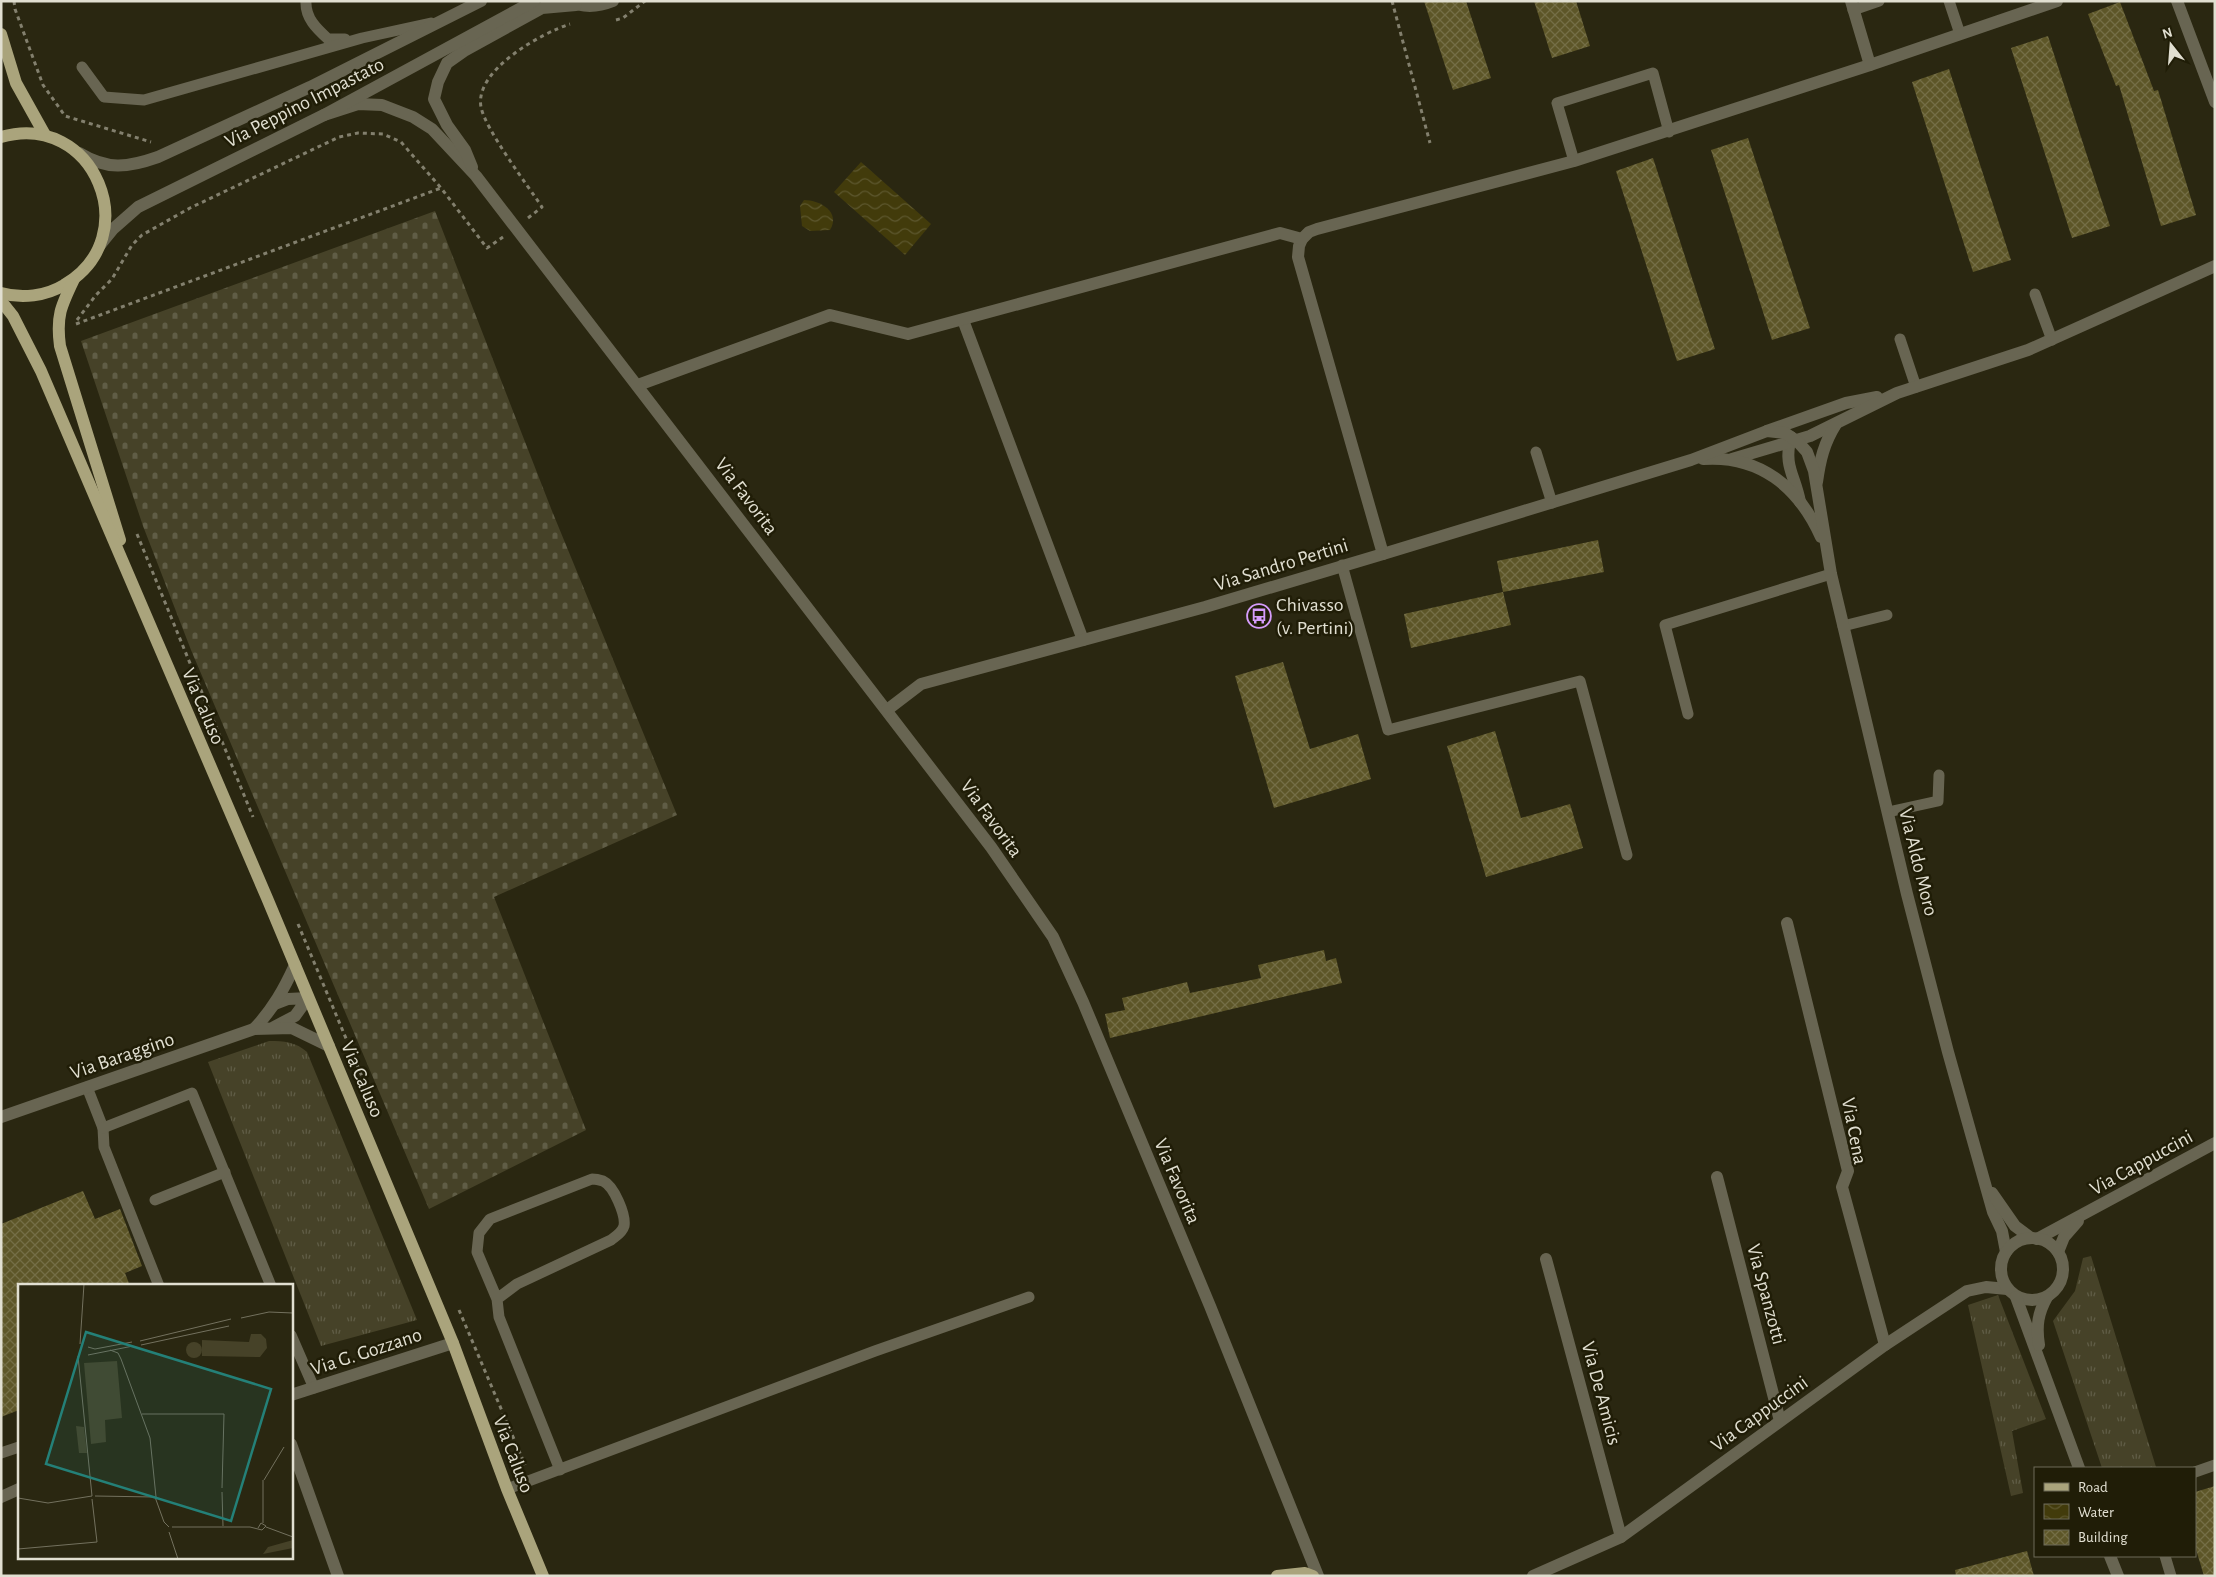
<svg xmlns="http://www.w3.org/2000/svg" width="2216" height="1577" font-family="'Alegreya Sans',sans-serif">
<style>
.grass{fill:url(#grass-tufts)}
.cemetery{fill:url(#cemetery-stones)}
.water{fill:url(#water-waves)}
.building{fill:url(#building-cross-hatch)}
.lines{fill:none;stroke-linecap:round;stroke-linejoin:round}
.path{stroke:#83806e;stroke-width:3;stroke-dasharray:4 4;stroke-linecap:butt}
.service{stroke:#686552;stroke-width:11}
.minor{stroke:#686552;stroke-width:12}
.tertiary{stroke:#686552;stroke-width:12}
.primary{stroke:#aaa47c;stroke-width:12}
.labels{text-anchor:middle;stroke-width:5;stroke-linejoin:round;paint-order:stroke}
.street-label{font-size:20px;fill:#e1dfd1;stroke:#201d07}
.poi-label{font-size:20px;fill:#e1dfd1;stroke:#201d07;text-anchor:start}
.inset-road{fill:none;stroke:#73715e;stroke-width:1}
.view{fill:#248078;fill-opacity:0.15;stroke:#248078;stroke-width:2.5}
.inset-edge{fill:none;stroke:#e1dfd1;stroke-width:2.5}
</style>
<defs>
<pattern id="grass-tufts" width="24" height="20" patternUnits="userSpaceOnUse" patternTransform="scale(1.25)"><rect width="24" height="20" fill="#464228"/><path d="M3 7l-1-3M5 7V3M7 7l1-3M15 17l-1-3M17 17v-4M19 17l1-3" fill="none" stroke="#605d46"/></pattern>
<pattern id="cemetery-stones" width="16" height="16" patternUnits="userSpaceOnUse" patternTransform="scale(1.25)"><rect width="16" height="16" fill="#464228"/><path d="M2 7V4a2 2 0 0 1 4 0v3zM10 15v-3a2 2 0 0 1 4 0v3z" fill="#605d46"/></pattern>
<pattern id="water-waves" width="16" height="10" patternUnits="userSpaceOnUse" patternTransform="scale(1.25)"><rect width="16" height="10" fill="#423b0b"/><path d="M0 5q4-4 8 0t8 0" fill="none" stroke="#5d572e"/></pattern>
<pattern id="building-cross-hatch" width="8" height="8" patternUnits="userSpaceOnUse" patternTransform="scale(1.25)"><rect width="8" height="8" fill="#5d5628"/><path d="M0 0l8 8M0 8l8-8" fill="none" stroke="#746e46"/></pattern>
</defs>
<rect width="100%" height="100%" fill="#2a2711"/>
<g class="grass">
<path d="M269,1041c15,0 27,1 38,11l110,268 -96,26 -113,-284z"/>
<polygon points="2091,1256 2156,1467 2102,1468 2053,1321 2075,1291 2083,1258"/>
<polygon points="1998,1295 2046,1419 2012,1431 2023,1493 2011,1496 1968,1305"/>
</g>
<polygon class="cemetery" points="435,211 552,511 677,815 494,897 586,1130 429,1209 191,650 143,526 81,341"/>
<g class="water">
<polygon points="861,162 931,224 905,255 834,192"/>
<path d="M804,200c16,0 37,12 26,30l-20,1 -8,-5 -2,-20z"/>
</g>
<g class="building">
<polygon points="1424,1 1466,1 1491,78 1453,90"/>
<polygon points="1534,1 1576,1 1590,46 1552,58"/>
<polygon points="2120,2 2154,91 2158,90 2196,215 2161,226 2119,85 2116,86 2088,14"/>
<polygon points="2048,36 2110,226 2072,238 2011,48"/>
<polygon points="1949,69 2011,260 1973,272 1912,82"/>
<polygon points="1748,138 1810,328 1772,340 1711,150"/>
<polygon points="1653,158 1715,349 1677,361 1616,171"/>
<polygon points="1598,540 1604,572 1503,592 1497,561"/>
<polygon points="1503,592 1511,625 1411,648 1404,614"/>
<polygon points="1283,662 1310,749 1358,734 1371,779 1274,808 1235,676"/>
<polygon points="1495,731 1521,818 1570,804 1583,848 1486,877 1447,746"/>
<polygon points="1324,950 1326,961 1336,958 1342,983 1110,1038 1105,1014 1125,1010 1122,998 1187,982 1190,993 1261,978 1258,965"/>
<polygon points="83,1191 95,1219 120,1209 142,1266 125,1273 130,1286 19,1286 19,1410 1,1417 1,1224"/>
<polygon points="2215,1486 2215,1576 2204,1576 2195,1546 2195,1492"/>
<polygon points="2027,1551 2034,1576 1956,1576 1955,1570"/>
</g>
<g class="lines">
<g class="path">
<polyline points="14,1 15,9 43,85 65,116 151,142"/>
<polyline points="1392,1 1430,143"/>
<polyline points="616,20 623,18 645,1"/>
<path d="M528,218l14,-11c-14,-21 -57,-78 -61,-100 -7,-37 61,-74 89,-83"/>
<polyline points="77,320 96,295 112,279 132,245 142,235 190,208 339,137 358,133 383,134 401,142 441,188 487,248 503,237"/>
<polyline points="76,324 441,188"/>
<polyline points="137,534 253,817"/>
<polyline points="298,924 371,1098"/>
<polyline points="459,1310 525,1465"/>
</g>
<g class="service">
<path d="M306,1c-1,17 11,28 22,38h17"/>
<polyline points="1949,1 1960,34"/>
<polyline points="1853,10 1879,1"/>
<polyline points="82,67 104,97 144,100 362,38 431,23"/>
<polyline points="1574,161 1557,103 1653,73 1669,132"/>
<polyline points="2035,294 2052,340"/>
<polyline points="1900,339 1916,387"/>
<polyline points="1536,452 1552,503"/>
<polyline points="1342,565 1388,730 1580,681 1627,855"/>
<polyline points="1843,626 1887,615"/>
<polyline points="1688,714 1665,625 1831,574"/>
<polyline points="1888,812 1938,801 1939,775"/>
<polyline points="87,1087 103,1128 104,1147 159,1286"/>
<polyline points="103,1128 192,1093 271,1286"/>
<polyline points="155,1200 225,1172"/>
<path d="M497,1299l-20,-47 2,-19 11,-14 102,-40c3,0 8,1 11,2 11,5 23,34 21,45 -2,7 -8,10 -13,14l-94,44 -20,15 2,18 61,153"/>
<polyline points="291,1335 314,1388"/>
<polyline points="1,1453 19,1447"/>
<polyline points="2195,1472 2215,1465"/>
<polyline points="507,1489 875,1351 1029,1297"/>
<polyline points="2165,1556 2171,1576"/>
</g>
<g class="minor">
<polyline points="1851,1 1870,65"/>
<polyline points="2177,1 2215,102"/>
<polyline points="1302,239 1299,246 1298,257 1383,554"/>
<polyline points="963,320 1083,640"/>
<polyline points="638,385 830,315 908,334 1280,233 1302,239 1309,232 1317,229 1574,161 1870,65 2057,1"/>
<polyline points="1767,431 1846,403 1877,397"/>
<path d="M1791,437c-8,29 4,38 9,65"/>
<polyline points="1732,459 1810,436 1897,393 2028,350 2215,266"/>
<path d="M1817,482c3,-22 7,-39 19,-58"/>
<polyline points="1787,923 1848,1171 1842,1187 1885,1345"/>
<polyline points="274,1027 295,1016 308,998 288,999 275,1004"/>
<path d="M254,1029c19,-20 30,-40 41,-64"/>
<polyline points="1,1117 254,1029 292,1028 329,1046"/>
<polyline points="1717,1177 1780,1421"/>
<polyline points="2037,1239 2215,1143"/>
<polyline points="2058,1252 2064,1237 2078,1221"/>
<polyline points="1546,1259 1621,1537"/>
<polyline points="291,1395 453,1343"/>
<polyline points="291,1444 338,1576"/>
<polyline points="1,1497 19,1489"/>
<polyline points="1533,1576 1621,1537 1885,1345 1967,1291 1986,1287 2007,1289"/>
</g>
<g class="tertiary">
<path d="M569,1c14,7 29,6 44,0"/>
<polyline points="324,115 358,104 382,105 413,117 432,129 476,176 991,847 1053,937 1083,1002 1210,1306 1318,1576"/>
<path d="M79,153c28,17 48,15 79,4l152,-70 171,-86"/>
<polyline points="472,167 465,150 447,125 434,99 438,82 447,63 464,51 542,8 576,5"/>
<polyline points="100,245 113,229 138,207 324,115 534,1"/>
<path d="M1703,459c56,-4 95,27 118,78"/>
<polyline points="887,710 921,684 1205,607 1383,554 1691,460 1767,431 1785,433 1798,442 1807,452 1814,471 1831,574 1907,894 1948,1052 1993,1212 2002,1231 2006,1252"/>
<polyline points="1992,1193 2015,1226 2031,1238"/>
<circle cx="2032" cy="1269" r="31"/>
<polyline points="2016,1297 2079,1468"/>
<path d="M2039,1345c-3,-19 -1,-32 8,-48"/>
<polyline points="2110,1556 2118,1576"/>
</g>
<g class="primary">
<polyline points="1,34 16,83 45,135"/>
<path d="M1,137c93,-27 146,100 63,148 -18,11 -42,14 -63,8"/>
<path d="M74,279c-13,27 -18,37 -14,67l60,194"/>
<polyline points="1,301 13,316 41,371 267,898 453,1343 507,1489 543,1576"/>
<polyline points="1277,1576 1305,1573 1313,1576"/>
</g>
</g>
<defs>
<g id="bus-ring" transform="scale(1.25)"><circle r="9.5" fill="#201d07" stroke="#d59cfb" stroke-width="1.5"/><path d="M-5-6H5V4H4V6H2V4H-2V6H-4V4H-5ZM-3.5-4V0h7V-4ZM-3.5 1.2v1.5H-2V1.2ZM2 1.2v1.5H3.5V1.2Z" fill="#d59cfb"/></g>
</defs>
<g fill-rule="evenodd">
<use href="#bus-ring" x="1259" y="616"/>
</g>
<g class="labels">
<g class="street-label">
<text transform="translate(304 102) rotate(-27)" y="7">Via Peppino Impastato</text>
<text transform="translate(747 496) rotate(53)" y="7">Via Favorita</text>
<text transform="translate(1281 564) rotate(-17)" y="7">Via Sandro Pertini</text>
<text transform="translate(204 706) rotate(67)" y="7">Via Caluso</text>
<text transform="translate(992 818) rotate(54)" y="7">Via Favorita</text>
<text transform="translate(1919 862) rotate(76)" y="7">Via Aldo Moro</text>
<text transform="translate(122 1055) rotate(-19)" y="7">Via Baraggino</text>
<text transform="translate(363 1079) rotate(67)" y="7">Via Caluso</text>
<text transform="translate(1855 1131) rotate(79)" y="7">Via Cena</text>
<text transform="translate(2141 1162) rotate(-29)" y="7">Via Cappuccini</text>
<text transform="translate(1178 1181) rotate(67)" y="7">Via Favorita</text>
<text transform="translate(1767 1294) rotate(75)" y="7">Via Spanzotti</text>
<text transform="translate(366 1351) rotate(-18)" y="7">Via G. Gozzano</text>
<text transform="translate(1602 1393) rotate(75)" y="7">Via De Amicis</text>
<text transform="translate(1759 1413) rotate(-36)" y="7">Via Cappuccini</text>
<text transform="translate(514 1454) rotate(69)" y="7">Via Caluso</text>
</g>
<g class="poi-label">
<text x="1276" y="611">Chivasso<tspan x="1276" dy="23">(v. Pertini)</tspan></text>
</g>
</g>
<g transform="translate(18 1284)">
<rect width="275" height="275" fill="#2a2711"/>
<path d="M58,142l8,1 3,26h-8zM275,256v8l-30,6 5,-7z" fill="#464228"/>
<path d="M99,77l5,57 -17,2 1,22 -15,2 -7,-81z" fill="#464228"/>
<path d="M233,50h10l5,5 1,9 -7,9 -58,-1v-16l47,2z" fill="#464228"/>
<path d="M168 66a8 8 0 1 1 16 0a8 8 0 1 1-16 0Z" fill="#464228"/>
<path class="inset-road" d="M223,34l28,-6 24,1M122,57l91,-22M62,60l4,-60M123,61l88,-19M70,63l7,2 37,-7M92,66l8,3 3,6 29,79 6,59M70,71l45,-9M60,72l14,140M124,130h82l-2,74M246,196l20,-33M204,208l1,34M77,212l60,1 9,25 5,5M0,214l30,5 44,-7M245,239v-43M154,243h78l12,3 4,-4 -5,-3 -3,5M248,243l27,10M151,248l9,27M0,265l79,-7 -5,-43"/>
<path class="view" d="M68,48l185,57 -40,132 -185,-57z"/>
<rect width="275" height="275" class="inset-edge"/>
</g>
<rect width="2216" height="1577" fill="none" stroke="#e1dfd1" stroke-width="5"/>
<rect x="2034" y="1467" width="162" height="90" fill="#201d07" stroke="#6d6b58"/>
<rect x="2044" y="1483" width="25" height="8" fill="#aaa47c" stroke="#6d6b58"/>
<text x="2078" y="1492" font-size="15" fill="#e1dfd1">Road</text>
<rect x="2044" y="1504" width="25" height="15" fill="url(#water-waves)" stroke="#6d6b58"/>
<text x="2078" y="1517" font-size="15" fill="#e1dfd1">Water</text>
<rect x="2044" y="1530" width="25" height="15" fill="url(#building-cross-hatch)" stroke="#6d6b58"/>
<text x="2078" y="1542" font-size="15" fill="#e1dfd1">Building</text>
<g transform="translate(2171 45) rotate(343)" stroke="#201d07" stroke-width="4" paint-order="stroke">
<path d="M0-4L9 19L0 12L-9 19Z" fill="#e1dfd1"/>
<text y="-8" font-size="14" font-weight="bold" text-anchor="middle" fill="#e1dfd1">N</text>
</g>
</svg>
